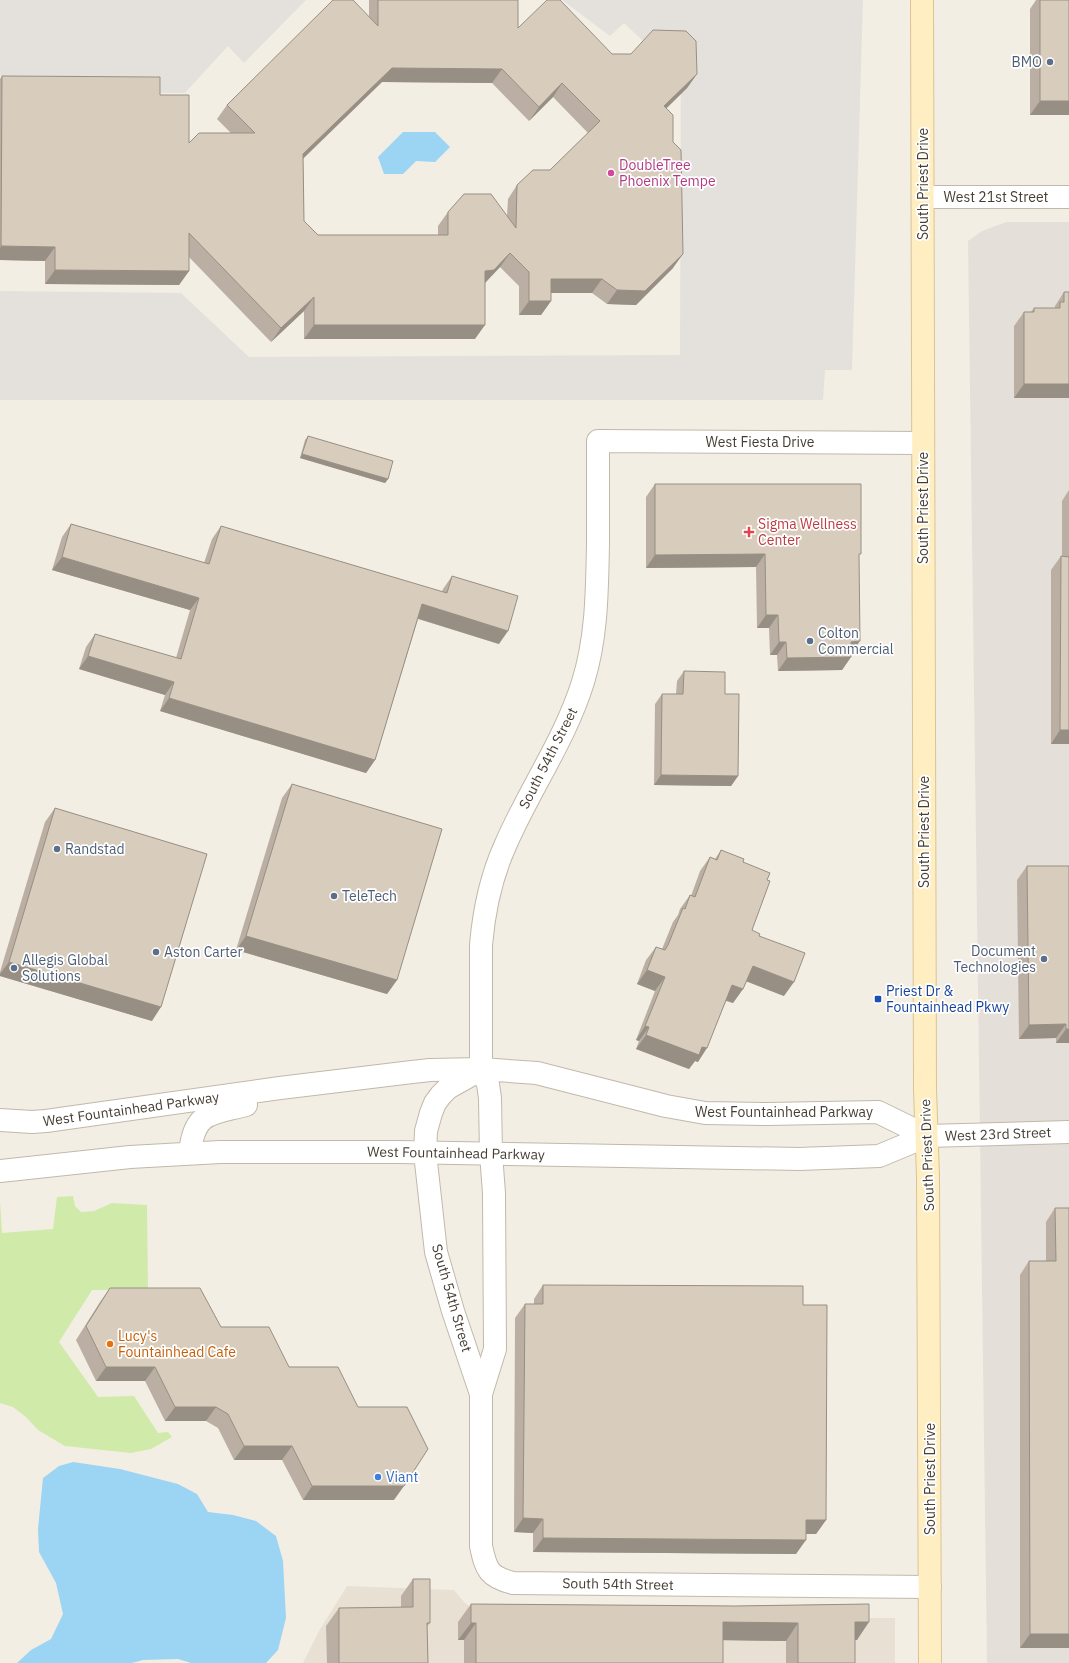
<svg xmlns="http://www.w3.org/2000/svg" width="1069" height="1663" font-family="'IBM Plex Sans',sans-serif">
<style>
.residential{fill:#e8e0d2}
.industrial{fill:#e5dfd9}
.green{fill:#d0eaaa}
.parking{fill:#e4e1dd}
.water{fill:#9cd4f4}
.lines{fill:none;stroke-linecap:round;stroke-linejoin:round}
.minor-casing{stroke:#c2b8a9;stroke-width:24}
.secondary-casing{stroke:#dac393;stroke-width:24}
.minor{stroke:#fff;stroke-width:22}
.secondary{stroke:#ffeec2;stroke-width:22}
.wall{fill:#baafa2;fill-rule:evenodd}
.shaded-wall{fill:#978f84}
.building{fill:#d8ccbc;stroke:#978f84;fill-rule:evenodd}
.service-dot{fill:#5c6f8a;stroke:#fff;stroke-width:1.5}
.hotel-dot{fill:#d1479c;stroke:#fff;stroke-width:1.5}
.health-dot{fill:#e0444e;stroke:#fff;stroke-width:1.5}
.transit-dot{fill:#1a4fb4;stroke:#fff;stroke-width:1.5}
.food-dot{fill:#e8710a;stroke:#fff;stroke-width:1.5}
.shop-dot{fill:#3f7fe0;stroke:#fff;stroke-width:1.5}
.labels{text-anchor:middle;stroke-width:3.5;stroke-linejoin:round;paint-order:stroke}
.service-label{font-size:14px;fill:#4e5e75;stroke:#fff;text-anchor:start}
.hotel-label{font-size:14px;fill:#b23c85;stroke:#fff;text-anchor:start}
.street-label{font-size:14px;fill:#463e34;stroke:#fff}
.health-label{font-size:14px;fill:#be3a42;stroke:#fff;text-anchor:start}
.transit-label{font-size:14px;fill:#164399;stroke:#fff;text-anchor:start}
.food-label{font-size:14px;fill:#c56008;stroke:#fff;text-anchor:start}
.shop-label{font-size:14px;fill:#366cbe;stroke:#fff;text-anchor:start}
</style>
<rect width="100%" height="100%" fill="#f3eee4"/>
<polygon class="residential" points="347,1586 454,1590 465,1603 480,1613 496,1619 895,1618 895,1663 303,1663 319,1631"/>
<polygon class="industrial" points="1006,222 1069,222 1069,1663 987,1663 968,241 982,231"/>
<polygon class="green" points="73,1196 75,1206 81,1212 94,1211 112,1203 147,1205 148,1290 92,1290 59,1342 98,1397 134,1396 158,1433 168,1432 172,1437 151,1449 131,1453 65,1446 38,1430 26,1417 13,1407 0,1403 0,1201 2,1233 53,1229 57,1197"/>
<g class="parking">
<polygon points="0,0 306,0 244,63 228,46 185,93 158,93 157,76 0,76"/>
<polygon points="562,0 863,0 852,370 825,370 823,400 0,400 0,291 181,293 249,357 680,355 681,36 643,41 624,23 610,36"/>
</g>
<g class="water">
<polygon points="403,132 435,132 450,147 435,162 416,161 403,174 384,174 378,157"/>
<polygon points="73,1462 120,1469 178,1484 197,1494 208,1512 233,1515 256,1521 276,1536 283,1561 286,1618 278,1650 266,1663 191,1663 178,1659 143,1660 132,1663 17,1663 31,1650 51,1639 63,1614 56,1583 39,1552 38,1529 43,1478 59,1466"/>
</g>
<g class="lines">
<g class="minor-casing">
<g id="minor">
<polyline points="923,197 1069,197"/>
<path d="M922,443l-324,-2c0,35 0,69 0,103 -1,47 -1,93 -15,138 -18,58 -54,108 -78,164 -14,31 -21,64 -24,99v124l7,15 2,14 1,56 3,39 1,156 -14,45v152c5,24 8,31 32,37l417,4"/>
<polyline points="480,1070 448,1088 441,1095 435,1103 431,1113 426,1131 425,1153 436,1252 453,1311 481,1394"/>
<polyline points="0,1120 32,1122 46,1121 280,1088 412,1072 430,1070 481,1069 537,1073 666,1106 705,1113 767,1114 878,1112 927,1136"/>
<path d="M190,1153c4,-42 21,-39 56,-48"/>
<polyline points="0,1171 130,1157 220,1152 398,1152 799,1159 879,1156 927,1136 1069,1132"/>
</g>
</g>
<g class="secondary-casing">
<polyline id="secondary" points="922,0 925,1089 928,1177 930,1663"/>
</g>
<use href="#minor" class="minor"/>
<use href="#secondary" class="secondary"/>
</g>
<g class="wall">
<path d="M369,0h149v28l94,26 85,20 -10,14 -21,21 7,33v126l-37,37 -29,-1 -15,-11h-41v8l-10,14h-22v-29l-19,-19 -15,16 -10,56h-171v-28l-33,31 -82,-85v14l-10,14 -134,-1v-23l-45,-1v-181l2,-3 158,19 29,48 42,-10 -14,-14 10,-14 142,-89zM382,82l110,1 37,38 24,-24 35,36 -38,37 -33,15 -9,14 -1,17 -59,-4 -10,14v9h-120l-14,-14 -1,-62z"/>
<polygon points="1036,0 1069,0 1069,115 1030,115 1030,9"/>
<polygon points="1064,292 1069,292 1069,398 1014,398 1014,326 1024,312 1031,312 1034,308 1055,308 1055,306"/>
<polygon points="308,436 388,479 385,483 300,458 305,440"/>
<polygon points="655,484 859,557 851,654 851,657 842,670 778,671 777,655 770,655 769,628 757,628 756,567 646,568 646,497"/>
<polygon points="1069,490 1069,744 1051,744 1051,570 1061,556 1062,556 1062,501"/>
<polygon points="71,524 204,563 212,539 221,526 442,592 443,589 452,576 499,644 418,619 375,760 366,773 160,711 165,695 79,669 86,647 95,634 176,658 190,610 52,570 62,537"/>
<polygon points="684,671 725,694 738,776 731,786 654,785 655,704 662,694 676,694 677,681"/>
<polygon points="292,784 397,980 387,994 236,950 282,798"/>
<polygon points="55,808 152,1021 0,976 0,972 45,822"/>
<polygon points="721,850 743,862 767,880 752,930 759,936 784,996 746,981 743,989 733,1003 726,1001 698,1062 695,1061 689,1069 636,1049 639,1041 636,1040 655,991 637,984 646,960 656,947 662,949 673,922 678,915 680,909 690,895 691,896 700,871 710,857 715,859"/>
<polygon points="1027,866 1069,866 1069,1043 1056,1043 1056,1038 1019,1039 1017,880"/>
<polygon points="1055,1208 1069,1208 1069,1648 1020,1648 1020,1275 1029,1261 1046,1261 1046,1222"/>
<polygon points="543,1285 803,1305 826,1520 816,1534 806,1534 796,1554 533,1552 533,1533 514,1532 515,1318 525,1304 534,1304 534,1299"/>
<polygon points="110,1288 221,1327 289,1367 394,1500 303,1500 282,1460 234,1460 218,1428 206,1421 165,1421 145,1381 96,1381 76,1340 100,1302"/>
<polygon points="413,1579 430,1623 427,1626 428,1663 327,1663 326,1626 339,1608 401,1607 401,1596"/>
<polygon points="471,1604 735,1606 869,1604 857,1640 855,1640 855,1663 786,1663 786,1641 723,1640 723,1663 464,1663 464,1640 458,1640 458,1622"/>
</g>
<g class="shaded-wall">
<polygon points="392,68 502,69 492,83 382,82 293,168 303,154"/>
<polygon points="697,74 687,88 654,120 664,106"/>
<polygon points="562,83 553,97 529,121 539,107"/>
<polygon points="1040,101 1069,101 1069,115 1030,115"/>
<polygon points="1,246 55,247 45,261 0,260 0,248"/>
<polygon points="510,253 500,267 484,284 485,271"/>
<polygon points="683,254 673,268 636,305 607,304 617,290"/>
<polygon points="55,270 189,271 179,285 45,284"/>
<polygon points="551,279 602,279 592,293 541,293"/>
<polygon points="314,297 304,311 271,342 281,328"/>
<polygon points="529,301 551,301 541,315 519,315"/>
<polygon points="314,325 485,325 475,339 304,339"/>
<polygon points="1024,384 1069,384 1069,398 1014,398"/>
<polygon points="302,454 388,479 385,483 300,458"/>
<polygon points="765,554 756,567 646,568 655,555"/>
<polygon points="62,557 199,598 190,610 52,570"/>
<polygon points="422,604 508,631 499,644 413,617"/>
<polygon points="766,615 778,615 769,628 757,628"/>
<polygon points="860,641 851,654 842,655 851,642"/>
<polygon points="779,642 786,642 777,655 770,655"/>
<polygon points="88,656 174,682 165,695 79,669"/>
<polygon points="851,657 842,670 778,671 787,658"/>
<polygon points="169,698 375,760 366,773 160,711"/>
<polygon points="1060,730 1069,730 1069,744 1051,744"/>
<polygon points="661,775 738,776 731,786 654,785"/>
<polygon points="246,936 397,980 387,994 236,950"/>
<polygon points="9,962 161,1007 152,1021 0,976 0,974"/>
<polygon points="753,966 794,982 784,996 743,980"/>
<polygon points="647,970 665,977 655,991 637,984"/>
<polygon points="732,985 743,989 733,1003 722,999"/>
<polygon points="1066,1024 1056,1038 1019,1039 1029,1025"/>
<polygon points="645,1026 649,1027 639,1041 636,1040"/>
<polygon points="1066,1029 1069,1029 1069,1043 1056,1043"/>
<polygon points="646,1035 702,1047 707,1048 698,1062 695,1061 689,1069 636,1049"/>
<polygon points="106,1367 155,1367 145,1381 96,1381"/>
<polygon points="175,1407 216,1407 206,1421 165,1421"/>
<polygon points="244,1446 292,1446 282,1460 234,1460"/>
<polygon points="312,1486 404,1486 394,1500 303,1500"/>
<polygon points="523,1518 543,1519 533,1533 514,1532"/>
<polygon points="806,1520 826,1520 816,1534 796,1534"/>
<polygon points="543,1538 806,1540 796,1554 533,1552"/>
<polygon points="723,1622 798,1623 786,1641 710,1640"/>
<polygon points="855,1622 869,1622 857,1640 843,1640"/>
<polygon points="471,1623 476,1623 464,1640 458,1640"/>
<polygon points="1030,1634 1069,1634 1069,1648 1020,1648"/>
</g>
<g class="building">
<path d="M333,0h20l25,26v-26h140v28l29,-28h13l52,54h19l22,-24 33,1 10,10 1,33 -33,32 9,9v27l8,8 2,104 -38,37 -28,-1 -15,-11h-51v22h-22v-29l-19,-19 -16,17 -9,1v54h-171v-28l-33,31 -92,-95v38l-134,-1v-23l-54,-1 1,-170 158,1v18h29v48l10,-10h56l-28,-28zM392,68l110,1 37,38 23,-24 38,38 -50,49h-17l-16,15 -1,43 -25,-34h-27l-16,18v23h-130l-14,-14 -1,-67z"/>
<rect x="1040" y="0" width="29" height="101"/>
<polygon points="1064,292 1069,292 1069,384 1024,384 1024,312 1034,312 1034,308 1060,308 1060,302 1064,302"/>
<polygon points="308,436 393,461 388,479 302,454"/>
<polygon points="655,484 861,484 861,554 859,554 860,641 851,642 851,657 787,658 786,642 779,642 778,615 766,615 765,554 655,555"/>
<polygon points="71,524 209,564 221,526 447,593 452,576 518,596 508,631 422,604 375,760 169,698 174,682 88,656 95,634 181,659 199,598 62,557"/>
<polygon points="1061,556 1069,557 1069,730 1060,730"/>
<polygon points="684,671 725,672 725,694 739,694 738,776 661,775 662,694 683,694"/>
<polygon points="292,784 442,829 397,980 246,936"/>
<polygon points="55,808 207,854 161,1007 9,962"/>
<polygon points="721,850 744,859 743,862 770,873 767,880 770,881 752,930 760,934 759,936 805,953 794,982 753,966 743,989 732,985 707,1048 702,1047 699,1055 646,1035 649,1027 645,1026 665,977 647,970 656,947 665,950 668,945 683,908 685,909 690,895 695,897 710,857 717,860"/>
<polygon points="1027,866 1069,866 1069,1029 1066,1029 1066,1024 1029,1025"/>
<polygon points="1055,1208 1069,1208 1069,1634 1030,1634 1029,1261 1056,1261"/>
<polygon points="543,1285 803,1286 803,1305 827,1305 826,1520 806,1520 806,1540 543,1538 543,1519 523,1518 525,1304 543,1304"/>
<polygon points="110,1288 200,1288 221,1327 269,1327 289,1367 338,1367 358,1407 407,1407 428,1449 404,1486 312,1486 292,1446 244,1446 228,1414 216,1407 175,1407 155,1367 106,1367 86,1326"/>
<polygon points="413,1579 430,1579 430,1623 427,1623 428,1663 339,1663 339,1608 413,1607"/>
<polygon points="471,1604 735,1606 869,1604 869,1622 855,1622 855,1663 798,1663 798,1623 723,1622 723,1663 476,1663 476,1623 471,1623"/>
</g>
<g class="service-dot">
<circle cx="1050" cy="62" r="4"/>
<circle cx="810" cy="641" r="4"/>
<circle cx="57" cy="849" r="4"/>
<circle cx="334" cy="896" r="4"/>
<circle cx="156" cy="952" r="4"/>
<circle cx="1044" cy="959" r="4"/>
<circle cx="14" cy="968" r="4"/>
</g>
<circle class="hotel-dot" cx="611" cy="173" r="4"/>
<path class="health-dot" d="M747 526h4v4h4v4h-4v4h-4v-4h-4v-4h4z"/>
<rect class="transit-dot" x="874" y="995" width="8" height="8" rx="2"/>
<circle class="food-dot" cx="110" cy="1344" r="4"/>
<circle class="shop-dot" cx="378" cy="1477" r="4"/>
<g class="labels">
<g class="service-label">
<text x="1042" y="67" text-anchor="end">BMO</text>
<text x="818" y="638">Colton<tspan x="818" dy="16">Commercial</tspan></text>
<text x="65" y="854">Randstad</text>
<text x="342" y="901">TeleTech</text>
<text x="1036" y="956" text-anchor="end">Document<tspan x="1036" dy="16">Technologies</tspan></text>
<text x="164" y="957">Aston Carter</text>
<text x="22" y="965">Allegis Global<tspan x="22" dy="16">Solutions</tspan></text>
</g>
<g class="hotel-label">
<text x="619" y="170">DoubleTree<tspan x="619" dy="16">Phoenix Tempe</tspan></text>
</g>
<g class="street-label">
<text transform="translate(923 184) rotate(-90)" y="5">South Priest Drive</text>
<text x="996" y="202">West 21st Street</text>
<text x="760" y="447">West Fiesta Drive</text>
<text transform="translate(923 508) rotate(-90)" y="5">South Priest Drive</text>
<text transform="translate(548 758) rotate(-63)" y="5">South 54th Street</text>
<text transform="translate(924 832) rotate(-90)" y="5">South Priest Drive</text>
<text transform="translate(131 1109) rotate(-8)" y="5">West Fountainhead Parkway</text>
<text x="784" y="1117">West Fountainhead Parkway</text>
<text transform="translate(998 1134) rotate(-2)" y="5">West 23rd Street</text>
<text transform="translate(456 1153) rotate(1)" y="5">West Fountainhead Parkway</text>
<text transform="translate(927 1155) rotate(-92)" y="5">South Priest Drive</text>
<text transform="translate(452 1298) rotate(74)" y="5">South 54th Street</text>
<text transform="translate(930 1479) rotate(-90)" y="5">South Priest Drive</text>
<text transform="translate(618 1584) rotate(1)" y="5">South 54th Street</text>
</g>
<g class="health-label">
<text x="758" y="529">Sigma Wellness<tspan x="758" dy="16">Center</tspan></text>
</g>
<g class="transit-label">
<text x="886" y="996">Priest Dr &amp;<tspan x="886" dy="16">Fountainhead Pkwy</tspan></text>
</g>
<g class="food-label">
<text x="118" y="1341">Lucy's<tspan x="118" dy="16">Fountainhead Cafe</tspan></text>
</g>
<g class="shop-label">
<text x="386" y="1482">Viant</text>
</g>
</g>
</svg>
